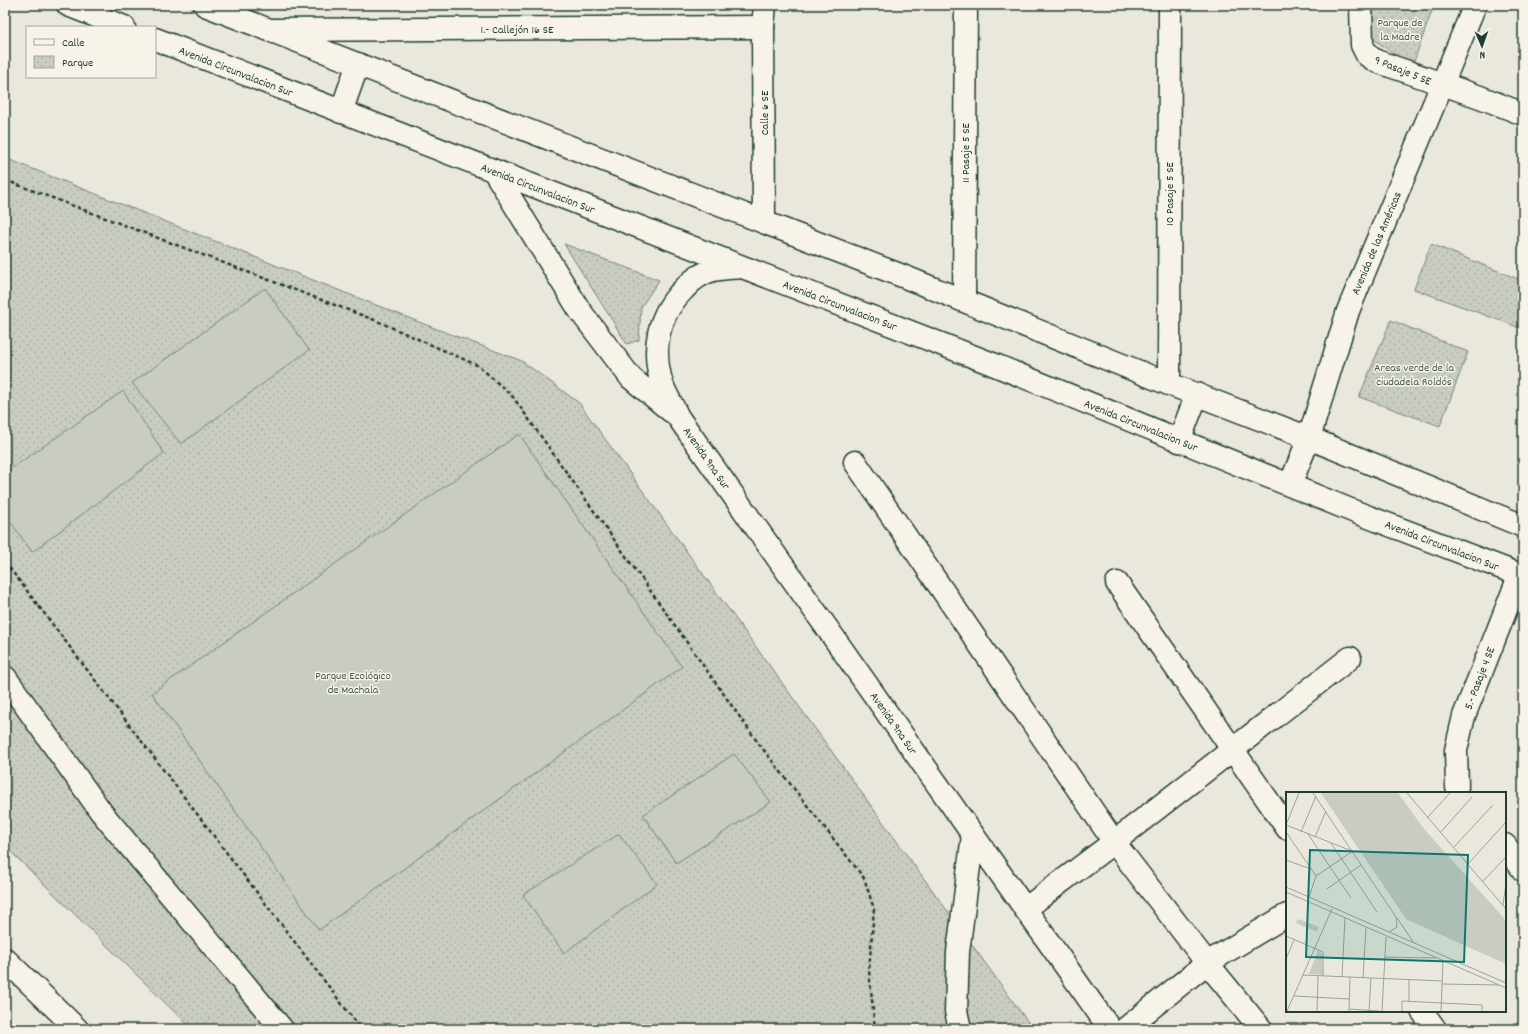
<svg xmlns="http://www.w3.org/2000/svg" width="1528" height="1034" font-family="Dekko,sans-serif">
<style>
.park{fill:url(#park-dots);stroke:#74847a}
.pitch{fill:#c8ccc1;stroke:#74847a}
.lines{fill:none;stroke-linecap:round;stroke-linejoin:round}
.minor-casing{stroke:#1f3d34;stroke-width:25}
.major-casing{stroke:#1f3d34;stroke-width:25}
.path{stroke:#1f3d34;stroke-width:2.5;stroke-dasharray:4 3;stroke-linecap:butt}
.minor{stroke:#f7f3e8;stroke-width:22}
.major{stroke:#f7f3e8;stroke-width:22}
.labels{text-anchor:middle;stroke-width:3;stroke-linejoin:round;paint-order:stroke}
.park-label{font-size:12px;fill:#415a50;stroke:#f7f3e8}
.street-label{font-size:12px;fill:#1f3d34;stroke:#f7f3e8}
.inset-road{fill:none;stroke:#99a499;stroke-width:1}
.view{fill:#0f766e;fill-opacity:0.15;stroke:#0f766e;stroke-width:2}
.inset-edge{fill:none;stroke:#1f3d34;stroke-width:2}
</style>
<defs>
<pattern id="park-dots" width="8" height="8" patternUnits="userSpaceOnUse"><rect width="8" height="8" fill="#c8ccc1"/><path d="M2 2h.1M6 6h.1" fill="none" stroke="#abb0a6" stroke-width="1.8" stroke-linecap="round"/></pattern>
</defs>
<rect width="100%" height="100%" fill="#eae8dd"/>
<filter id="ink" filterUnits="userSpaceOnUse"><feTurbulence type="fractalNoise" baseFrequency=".025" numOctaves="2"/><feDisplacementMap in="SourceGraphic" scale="8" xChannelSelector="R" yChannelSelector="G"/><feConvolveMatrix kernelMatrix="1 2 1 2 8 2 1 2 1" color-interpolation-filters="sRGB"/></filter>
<g filter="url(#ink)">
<g class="park">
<polygon points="1372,5 1434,5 1412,67 1372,38"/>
<polygon points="5,158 429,326 522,361 579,403 1033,1029 192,1029 5,846"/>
<polygon points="564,244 659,280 641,307 639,340 627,344"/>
<polygon points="1431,244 1523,281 1523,329 1414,289"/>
<polygon points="1391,320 1468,352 1440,426 1359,397"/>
</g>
<g class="pitch">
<polygon points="265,288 309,350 181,444 132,383"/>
<polygon points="123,391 164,453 32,552 5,514 5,473"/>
<polygon points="519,434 682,667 319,930 152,693"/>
<polygon points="734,754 771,802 676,863 643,815"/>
<polygon points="619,834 657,884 564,953 523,895"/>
</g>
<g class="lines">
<g class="minor-casing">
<g id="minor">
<polyline points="1361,5 1362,45 1367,55 1376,61 1480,97 1523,114"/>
<polyline points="271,30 763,27"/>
<polyline points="494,171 580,311 631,378 671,411"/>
<polyline points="764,222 763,27 765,5"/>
<path d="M741,267c-9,1 -19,1 -28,3 -10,3 -21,10 -28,18 -27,26 -34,60 -23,96 4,11 11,22 16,33l432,612"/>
<polyline points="964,300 966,5"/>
<polyline points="1169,384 1170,5"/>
<polyline points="855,462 1114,842 1207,963 1261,1029"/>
<polyline points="1290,485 1309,438 1348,311 1475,5"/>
<polyline points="1117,583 1287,828"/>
<polyline points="5,677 102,813 282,1029"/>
<polyline points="1457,787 1456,750 1464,716 1520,574"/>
<polyline points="1505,845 1523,870"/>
<polyline points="1025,909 1114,842 1350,658"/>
<polyline points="5,959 77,1029"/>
<polyline points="1422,1011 1435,1029"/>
<polyline points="960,1029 956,1011 958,952 973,835"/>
<polyline points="1125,1029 1207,963 1287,915"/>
</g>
</g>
<g class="major-casing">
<g id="major">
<polyline points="68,5 124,27"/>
<polyline points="205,5 905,277 1169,384 1309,438 1523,526"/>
<polyline points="155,39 990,363 1353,511 1523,576"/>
<polyline points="341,112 358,64"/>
<polyline points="1179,441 1197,394"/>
</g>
</g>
<g class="path">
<polyline points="5,180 377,321 479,366 513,397 759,744 864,878 874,909 869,971 875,1029"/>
<polyline points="5,562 361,1029"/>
</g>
<use href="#minor" class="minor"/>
<use href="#major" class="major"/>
</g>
</g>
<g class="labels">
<g class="park-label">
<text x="1400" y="26">Parque de<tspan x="1400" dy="14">la Madre</tspan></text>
<text x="1414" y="371">Areas verde de la<tspan x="1414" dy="14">ciudadela Roldós</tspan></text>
<text x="353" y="679">Parque Ecológico<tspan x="353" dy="14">de Machala</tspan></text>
</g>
<g class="street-label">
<text x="517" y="33">1.- Callejón 16 SE</text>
<text transform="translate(1403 70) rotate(22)" y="4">9 Pasaje 5 SE</text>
<text transform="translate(236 71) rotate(21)" y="4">Avenida Circunvalacion Sur</text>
<text transform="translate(764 113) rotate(-90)" y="4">Calle 6 SE</text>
<text transform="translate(965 153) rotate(-90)" y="4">11 Pasaje 5 SE</text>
<text transform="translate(538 188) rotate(21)" y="4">Avenida Circunvalacion Sur</text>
<text transform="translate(1169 194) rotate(-90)" y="4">10 Pasaje 5 SE</text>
<text transform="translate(1376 243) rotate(-67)" y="4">Avenida de las Américas</text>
<text transform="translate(840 305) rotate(21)" y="4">Avenida Circunvalacion Sur</text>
<text transform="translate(1141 425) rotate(22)" y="4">Avenida Circunvalacion Sur</text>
<text transform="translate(707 458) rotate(55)" y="4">Avenida 9na Sur</text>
<text transform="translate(1442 545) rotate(21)" y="4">Avenida Circunvalacion Sur</text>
<text transform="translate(1479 678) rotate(-69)" y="4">5.- Pasaje 4 SE</text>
<text transform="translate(894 723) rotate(55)" y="4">Avenida 9na Sur</text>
</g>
</g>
<g transform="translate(1286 792)">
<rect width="220" height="220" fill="#eae8dd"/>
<path d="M35,1h77l26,36 79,88 3,6v41l-100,-45zM12,127l21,8 -2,5 -21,-9zM32,158l4,4 1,21 -14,-1z" fill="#c8ccc1"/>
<path d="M115 76a5 5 0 1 1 10 0a5 5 0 1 1-10 0ZM149,73l16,25 -39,26 -16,-25zM177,113l5,7 -15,10 -4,-7zM161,124l5,6 -14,10 -4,-7z" fill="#c8ccc1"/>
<path class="inset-road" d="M27,1l83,124 1,10 -8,5M121,1l99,116M141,26l23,-25M0,33l66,26M0,33l13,-32M0,40l30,44M15,40l15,-36M154,41l32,-36M22,42l43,64M29,45l11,-26M45,51l46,69M167,56l40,-43M0,68l25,9M182,72l38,-42M30,84l37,-25M197,89l23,-24M0,95l220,96M41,97l34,-24M0,100l220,96M23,105l7,-21M217,113l3,-22M111,126l17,25M0,144l37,16v24M99,165l51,1M0,167l8,-19M17,183l139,6M56,185l3,-59M77,186l3,-50M156,192l57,1M8,204l55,3M123,209v-22M63,217l30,2M1,219l45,-102M31,219l1,-35M63,219l1,-34M83,219l2,-33M96,219l4,-74M116,219v-10l80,4v6M155,219l2,-50"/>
<path class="view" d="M24,58l158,5 -4,107 -158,-5z"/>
<rect width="220" height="220" class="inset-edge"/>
</g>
<rect width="1528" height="1034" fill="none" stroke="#f7f3e8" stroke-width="20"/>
<rect x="10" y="10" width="1508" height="1014" fill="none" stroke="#1f3d34" stroke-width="1.5" filter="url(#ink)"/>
<rect x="26" y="26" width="130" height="52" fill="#f7f3e8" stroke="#a1aaa0"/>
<rect x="34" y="39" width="20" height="6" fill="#f7f3e8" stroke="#a1aaa0"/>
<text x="62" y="46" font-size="12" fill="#1f3d34">Calle</text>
<rect x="34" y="56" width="20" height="12" fill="url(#park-dots)" stroke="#a1aaa0"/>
<text x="62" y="66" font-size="12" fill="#1f3d34">Parque</text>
<g transform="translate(1482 46) rotate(178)" stroke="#f7f3e8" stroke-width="3" paint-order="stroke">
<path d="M0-3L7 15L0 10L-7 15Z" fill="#1f3d34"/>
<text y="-6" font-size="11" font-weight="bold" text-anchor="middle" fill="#1f3d34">N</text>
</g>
</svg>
